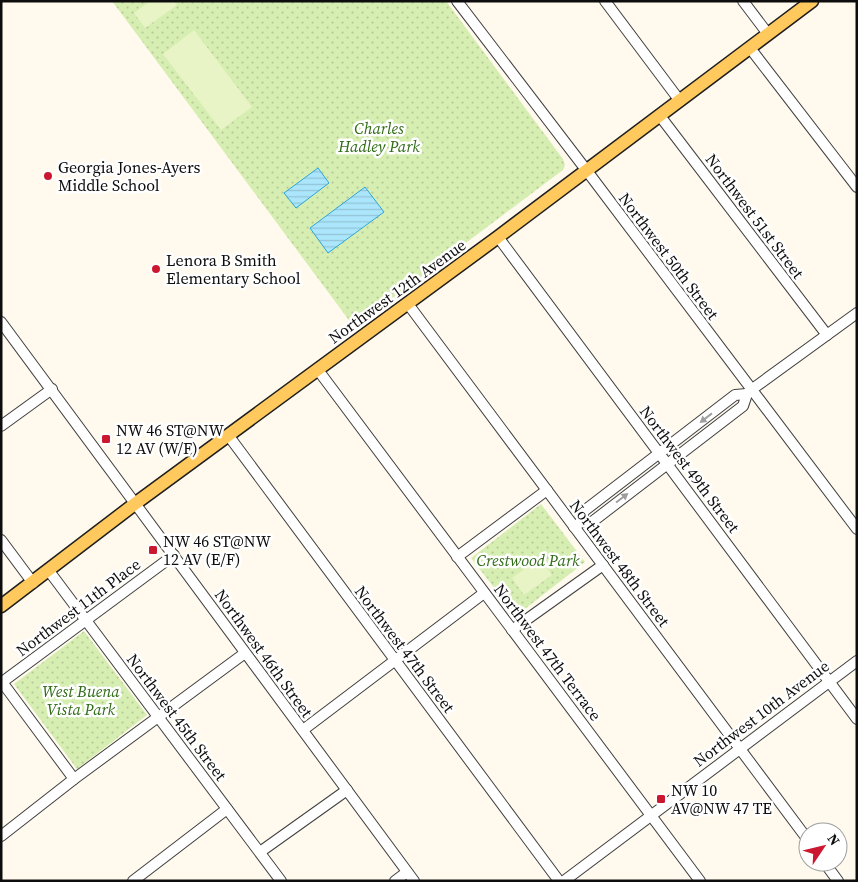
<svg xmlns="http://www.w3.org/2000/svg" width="858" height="882" font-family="'Source Serif 4',serif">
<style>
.park{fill:url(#park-dots)}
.pitch{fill:#e8f4c5}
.water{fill:url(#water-rules);stroke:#2ba5db}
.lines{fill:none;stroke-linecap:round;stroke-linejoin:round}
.minor-casing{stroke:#404040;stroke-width:12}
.major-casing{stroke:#1e1e1e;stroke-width:15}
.minor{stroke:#fff;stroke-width:10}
.major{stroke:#ffc95d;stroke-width:12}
.oneway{fill:#9e9e9e}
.poi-dot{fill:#cb1730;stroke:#fff;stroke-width:2}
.labels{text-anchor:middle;stroke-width:5;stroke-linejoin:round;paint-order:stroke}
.park-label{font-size:16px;font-style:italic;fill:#306b17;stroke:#fff}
.poi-label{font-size:16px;fill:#0d0d0d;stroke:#fff;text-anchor:start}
.street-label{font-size:16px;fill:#0d0d0d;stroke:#fff}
</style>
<defs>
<pattern id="park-dots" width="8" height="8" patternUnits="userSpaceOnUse" patternTransform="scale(1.25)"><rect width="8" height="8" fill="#d7eeb2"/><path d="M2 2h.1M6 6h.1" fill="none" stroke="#b7cb98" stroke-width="1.8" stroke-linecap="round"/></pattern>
<pattern id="water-rules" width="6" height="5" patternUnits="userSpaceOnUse" patternTransform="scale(1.25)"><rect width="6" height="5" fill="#ace6fc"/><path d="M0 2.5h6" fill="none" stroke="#93c4d7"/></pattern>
</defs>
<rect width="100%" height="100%" fill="#fffaed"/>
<g class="park">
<polygon points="112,1 446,1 563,159 565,165 563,170 354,327"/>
<polygon points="541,504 585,562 516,616 471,558"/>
<polygon points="84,631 147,715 77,769 14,684"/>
</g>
<g class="pitch">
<polygon points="150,1 174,1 177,5 145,28 134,13"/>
<polygon points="194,30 252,107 221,130 163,54"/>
<polygon points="540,558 552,575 524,595 512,578"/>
</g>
<g class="water">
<polygon points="318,168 329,183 296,208 284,193"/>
<polygon points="365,187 384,212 328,253 310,228"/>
</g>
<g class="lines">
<g class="minor-casing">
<g id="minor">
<polyline points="457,1 587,171 857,529"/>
<polyline points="605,1 680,101"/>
<polyline points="743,1 768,34"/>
<polyline points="750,48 857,187"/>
<polyline points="660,116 827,335"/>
<polyline points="498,237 857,719"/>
<polyline points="408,304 808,840"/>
<polyline points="1,322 414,881"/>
<polyline points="318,370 700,881"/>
<polyline points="1,426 52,389"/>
<polyline points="228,435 559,881"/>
<polyline points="581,522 584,511 735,395 747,394"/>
<polyline points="574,527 581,522 592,522 743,406 747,394 751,390 857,313"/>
<polyline points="1,540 33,583"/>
<polyline points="457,557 547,490"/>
<polyline points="49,571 281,881"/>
<polyline points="512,630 603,565"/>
<polyline points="2,682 74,779"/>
<polyline points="1,683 174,555"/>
<polyline points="303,730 484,593"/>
<polyline points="1,836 74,779 245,653"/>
<polyline points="260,852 347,790"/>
<polyline points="824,862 838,881"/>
<polyline points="133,881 227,809"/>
<polyline points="395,881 407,872"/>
<polyline points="564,881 857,661"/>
</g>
</g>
<g class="major-casing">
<polyline id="major" points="1,606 136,503 498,237 812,1"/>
</g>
<use href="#minor" class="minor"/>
<use href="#major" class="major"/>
</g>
<defs><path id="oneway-solid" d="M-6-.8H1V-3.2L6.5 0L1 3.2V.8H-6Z" transform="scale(1.25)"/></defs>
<g class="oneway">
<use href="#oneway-solid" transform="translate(706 418) rotate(142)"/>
<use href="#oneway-solid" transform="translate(622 498) rotate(-37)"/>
</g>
<g class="poi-dot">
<circle cx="48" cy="176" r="5"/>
<circle cx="156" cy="269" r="5"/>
<rect x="101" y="434" width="10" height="10" rx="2.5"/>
<rect x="148" y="545" width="10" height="10" rx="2.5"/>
<rect x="656" y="794" width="10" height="10" rx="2.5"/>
</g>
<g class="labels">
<g class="park-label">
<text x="379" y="134">Charles<tspan x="379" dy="18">Hadley Park</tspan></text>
<text x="528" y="566">Crestwood Park</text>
<text x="81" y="697">West Buena<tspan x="81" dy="18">Vista Park</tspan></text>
</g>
<g class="poi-label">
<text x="58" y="173">Georgia Jones-Ayers<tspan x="58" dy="18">Middle School</tspan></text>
<text x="166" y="266">Lenora B Smith<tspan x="166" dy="18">Elementary School</tspan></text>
<text x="116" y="436">NW 46 ST@NW<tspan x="116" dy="18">12 AV (W/F)</tspan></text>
<text x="163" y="547">NW 46 ST@NW<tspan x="163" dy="18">12 AV (E/F)</tspan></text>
<text x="671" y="796">NW 10<tspan x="671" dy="18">AV@NW 47 TE</tspan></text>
</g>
<g class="street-label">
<text transform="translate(755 216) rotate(53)" y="6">Northwest 51st Street</text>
<text transform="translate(669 256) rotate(53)" y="6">Northwest 50th Street</text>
<text transform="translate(397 291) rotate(-36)" y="6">Northwest 12th Avenue</text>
<text transform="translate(690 469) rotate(53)" y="6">Northwest 49th Street</text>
<text transform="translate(620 563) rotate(53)" y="6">Northwest 48th Street</text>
<text transform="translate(78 607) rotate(-37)" y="6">Northwest 11th Place</text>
<text transform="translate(405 649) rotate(53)" y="6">Northwest 47th Street</text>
<text transform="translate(548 652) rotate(53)" y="6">Northwest 47th Terrace</text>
<text transform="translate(264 653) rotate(54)" y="6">Northwest 46th Street</text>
<text transform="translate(761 713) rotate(-37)" y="6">Northwest 10th Avenue</text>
<text transform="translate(177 717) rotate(53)" y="6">Northwest 45th Street</text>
</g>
</g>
<rect width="858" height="882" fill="none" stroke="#0d0d0d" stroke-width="5"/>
<g transform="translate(823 847) rotate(55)"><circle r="24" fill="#ffffff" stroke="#9e9e9e"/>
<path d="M0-4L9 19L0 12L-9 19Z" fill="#cb1730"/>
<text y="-8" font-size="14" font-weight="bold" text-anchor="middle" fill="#0d0d0d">N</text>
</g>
</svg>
